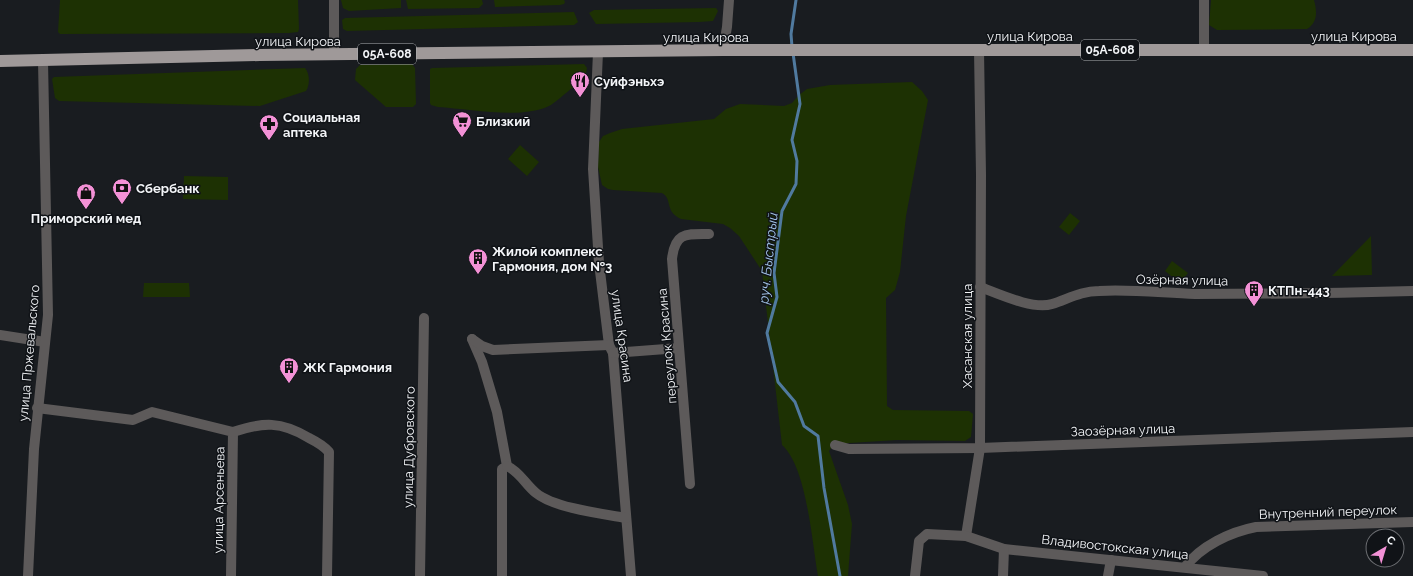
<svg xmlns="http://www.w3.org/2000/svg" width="1413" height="576" viewBox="0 0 1413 576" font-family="Raleway,sans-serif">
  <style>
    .green { fill: #1d3103 }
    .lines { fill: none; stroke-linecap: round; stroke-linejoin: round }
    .stream { stroke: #507a9f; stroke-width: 3 }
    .street { stroke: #5d5a5a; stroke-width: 10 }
    .primary { stroke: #9f9999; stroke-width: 12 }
    .labels { text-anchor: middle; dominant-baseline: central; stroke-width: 3; stroke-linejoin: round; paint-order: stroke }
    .shield { fill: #101317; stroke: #afb1b4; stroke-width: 1 }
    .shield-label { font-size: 12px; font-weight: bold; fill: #f3f5f8 }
    .street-label { font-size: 13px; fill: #f3f5f8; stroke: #101317 }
    .poi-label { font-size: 13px; font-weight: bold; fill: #f3f5f8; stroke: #101317; text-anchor: start }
    .water-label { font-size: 14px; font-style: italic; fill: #a5c7ec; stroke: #101317 }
  </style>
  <rect width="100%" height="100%" fill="#191c20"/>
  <g class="green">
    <polygon points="60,0 298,0 299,29 298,32 289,33 60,34 58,32"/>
    <polygon points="341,0 401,0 401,8 349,11 343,8"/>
    <polygon points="406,0 482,0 483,4 479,8 408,9"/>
    <polygon points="494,0 564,0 565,2 564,4 560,5 495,7"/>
    <path d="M1211 0H1314C1317 11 1318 22 1307 29L1217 30 1209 25Z"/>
    <polygon points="716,8 718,11 713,21 699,22 596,24 589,13 594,10"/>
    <polygon points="574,12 578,22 574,25 347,31 343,29 342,20 345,18"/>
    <polygon points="412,64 415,68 416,104 413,107 386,107 355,80 356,69 360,65"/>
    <path d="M584 64 587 68 585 79C572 86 563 97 551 105 524 120 470 109 438 107L431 105 430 103V69L432 68Z"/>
    <path d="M305 68C310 74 310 85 306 91L260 106 59 101 55 98 52 79 54 77Z"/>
    <path d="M912 82 922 91 928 100 906 216 900 272 895 290 886 298 887 406 893 410 969 411 973 414 971 437 965 441 897 440 834 444 829 451 848 505 852 524 848 576H818C812 543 807 467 782 445L762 271 739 236 730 228 723 224 681 219C664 211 673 199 662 193L613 190 608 189 602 185 598 167 599 142 603 136 610 133 622 129 714 119 726 109 740 104 784 106 792 103 799 95 807 89 830 85Z"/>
    <polygon points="520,145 539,162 527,176 508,159"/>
    <polygon points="184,176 228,177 228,200 183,199"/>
    <polygon points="1070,213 1080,221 1069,235 1059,227"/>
    <polygon points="1371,236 1372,275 1332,276"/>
    <polygon points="1172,261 1188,273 1180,283 1165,271"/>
    <polygon points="144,283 189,283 190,297 143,297"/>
  </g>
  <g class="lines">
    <g class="stream">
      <polyline points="792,47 791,34 796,0"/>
      <polyline points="793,53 800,104 792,140 797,161 796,184 782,211 774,273 777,297 767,333 778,382 795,402 804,426 818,436 824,488 840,576"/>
    </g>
    <g class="street">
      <polyline points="334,0 334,55"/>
      <polyline points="1204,0 1204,50"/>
      <polyline points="723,50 727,27 729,0"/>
      <polyline points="598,52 593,169 599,263 609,345 613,353 631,576"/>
      <path d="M980 287C999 294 1033 310 1052 304 1068 299 1081 291 1099 291 1130 289 1163 293 1195 294 1268 294 1340 293 1413 291"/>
      <polyline points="0,335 45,342"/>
      <polyline points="472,339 482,362 497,412 507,466 502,469 502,576"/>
      <polyline points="472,339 482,346 493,350 609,345"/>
      <polyline points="613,353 679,348"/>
      <polyline points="37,408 133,420 152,412 233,432 231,576"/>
      <path d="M233 432C263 422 281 421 309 438 317 442 324 446 329 452L327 576"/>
      <polyline points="835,445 849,449 980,448 1413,432"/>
      <path d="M507 466C520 472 525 484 536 493 554 508 603 514 626 518"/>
      <path d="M690 484 672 259C675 232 686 234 709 234"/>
      <polyline points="966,536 980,448 981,175 979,50"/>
      <path d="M1185 567C1201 546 1230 532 1256 527L1413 522"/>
      <polyline points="28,576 34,449 48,315 43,61"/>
      <polyline points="420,576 424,318"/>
      <polyline points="915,576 919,541 927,534 966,536 1004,549 1263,576"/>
      <polyline points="1003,576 1004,549"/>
      <polyline points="1108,576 1111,560"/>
    </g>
    <polyline class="primary" points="0,61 260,55 723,50 1413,50"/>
  </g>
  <defs>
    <g id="restaurant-pin" transform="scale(1)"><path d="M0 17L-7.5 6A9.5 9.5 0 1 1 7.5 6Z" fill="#f391d6" stroke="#101317"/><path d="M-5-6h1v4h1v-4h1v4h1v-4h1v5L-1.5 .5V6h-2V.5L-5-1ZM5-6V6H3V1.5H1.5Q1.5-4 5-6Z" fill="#111"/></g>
    <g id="supermarket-pin" transform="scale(1)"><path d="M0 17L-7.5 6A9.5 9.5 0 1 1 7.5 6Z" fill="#f391d6" stroke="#101317"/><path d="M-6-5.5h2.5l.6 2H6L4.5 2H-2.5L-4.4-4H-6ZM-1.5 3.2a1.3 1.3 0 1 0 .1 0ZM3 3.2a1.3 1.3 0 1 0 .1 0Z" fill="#111"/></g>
    <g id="pharmacy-pin" transform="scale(1)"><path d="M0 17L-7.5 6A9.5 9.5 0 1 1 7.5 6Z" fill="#f391d6" stroke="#101317"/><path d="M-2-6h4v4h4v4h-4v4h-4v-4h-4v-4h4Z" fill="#111"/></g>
    <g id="bank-pin" transform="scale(1)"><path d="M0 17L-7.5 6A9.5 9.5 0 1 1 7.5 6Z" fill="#f391d6" stroke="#101317"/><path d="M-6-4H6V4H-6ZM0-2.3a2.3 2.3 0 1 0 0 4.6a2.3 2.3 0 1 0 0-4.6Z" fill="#111"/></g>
    <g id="shop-pin" transform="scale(1)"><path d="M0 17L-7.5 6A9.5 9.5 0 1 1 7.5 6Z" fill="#f391d6" stroke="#101317"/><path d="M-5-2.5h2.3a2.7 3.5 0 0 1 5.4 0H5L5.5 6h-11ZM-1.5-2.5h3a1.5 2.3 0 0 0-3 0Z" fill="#111"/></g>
    <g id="building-pin" transform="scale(1)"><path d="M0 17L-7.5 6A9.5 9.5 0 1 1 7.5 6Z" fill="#f391d6" stroke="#101317"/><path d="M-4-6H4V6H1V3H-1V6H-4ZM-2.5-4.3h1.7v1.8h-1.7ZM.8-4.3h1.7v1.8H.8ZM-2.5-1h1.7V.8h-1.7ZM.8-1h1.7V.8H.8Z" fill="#111"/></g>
  </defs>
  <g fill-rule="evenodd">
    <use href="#restaurant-pin" x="580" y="81"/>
    <use href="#supermarket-pin" x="462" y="121"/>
    <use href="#pharmacy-pin" x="269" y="124"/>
    <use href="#bank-pin" x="122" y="188"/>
    <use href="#shop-pin" x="86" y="193"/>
    <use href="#building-pin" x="478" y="258"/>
    <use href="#building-pin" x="1254" y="290"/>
    <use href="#building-pin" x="289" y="367"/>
  </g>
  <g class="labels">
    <g class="shield">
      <rect x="1081" y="40" width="58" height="20" rx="3"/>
      <rect x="358" y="44" width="58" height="20" rx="3"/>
    </g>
    <g class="shield-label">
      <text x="1110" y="50">05А-608</text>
      <text x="387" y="54">05А-608</text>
    </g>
    <g class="street-label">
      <text x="1030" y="36">улица Кирова</text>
      <text x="1354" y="36">улица Кирова</text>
      <text x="706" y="37">улица Кирова</text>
      <text x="298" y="41">улица Кирова</text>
      <text transform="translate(1182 280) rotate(1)">Озёрная улица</text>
      <text transform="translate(622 336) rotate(82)">улица Красина</text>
      <text transform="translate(967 336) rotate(-90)">Хасанская улица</text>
      <text transform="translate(667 346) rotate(-95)">переулок Красина</text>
      <text transform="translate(29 353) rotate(-85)">улица Пржевальского</text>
      <text transform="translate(1123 430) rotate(-2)">Заозёрная улица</text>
      <text transform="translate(409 447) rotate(-89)">улица Дубровского</text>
      <text transform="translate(219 500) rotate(-89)">улица Арсеньева</text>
      <text transform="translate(1328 512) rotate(-2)">Внутренний переулок</text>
      <text transform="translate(1115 547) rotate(6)">Владивостокская улица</text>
    </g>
    <g class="poi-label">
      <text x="594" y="81">Суйфэньхэ</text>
      <text x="283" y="117">Социальная<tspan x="283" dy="15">аптека</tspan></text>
      <text x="476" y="121">Близкий</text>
      <text x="136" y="188">Сбербанк</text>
      <text x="86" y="218" text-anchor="middle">Приморский мед</text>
      <text x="492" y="251">Жилой комплекс<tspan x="492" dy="15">Гармония, дом №3</tspan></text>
      <text x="1268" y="290">КТПн-443</text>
      <text x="303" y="367">ЖК Гармония</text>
    </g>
    <g class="water-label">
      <text transform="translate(768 258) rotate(-84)">руч. Быстрый</text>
    </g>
  </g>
  <g transform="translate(1385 548) rotate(38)"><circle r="19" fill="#101317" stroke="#6b6d71"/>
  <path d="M0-3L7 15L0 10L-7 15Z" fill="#f391d6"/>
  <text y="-6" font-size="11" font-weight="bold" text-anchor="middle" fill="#f3f5f8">С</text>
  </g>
</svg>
